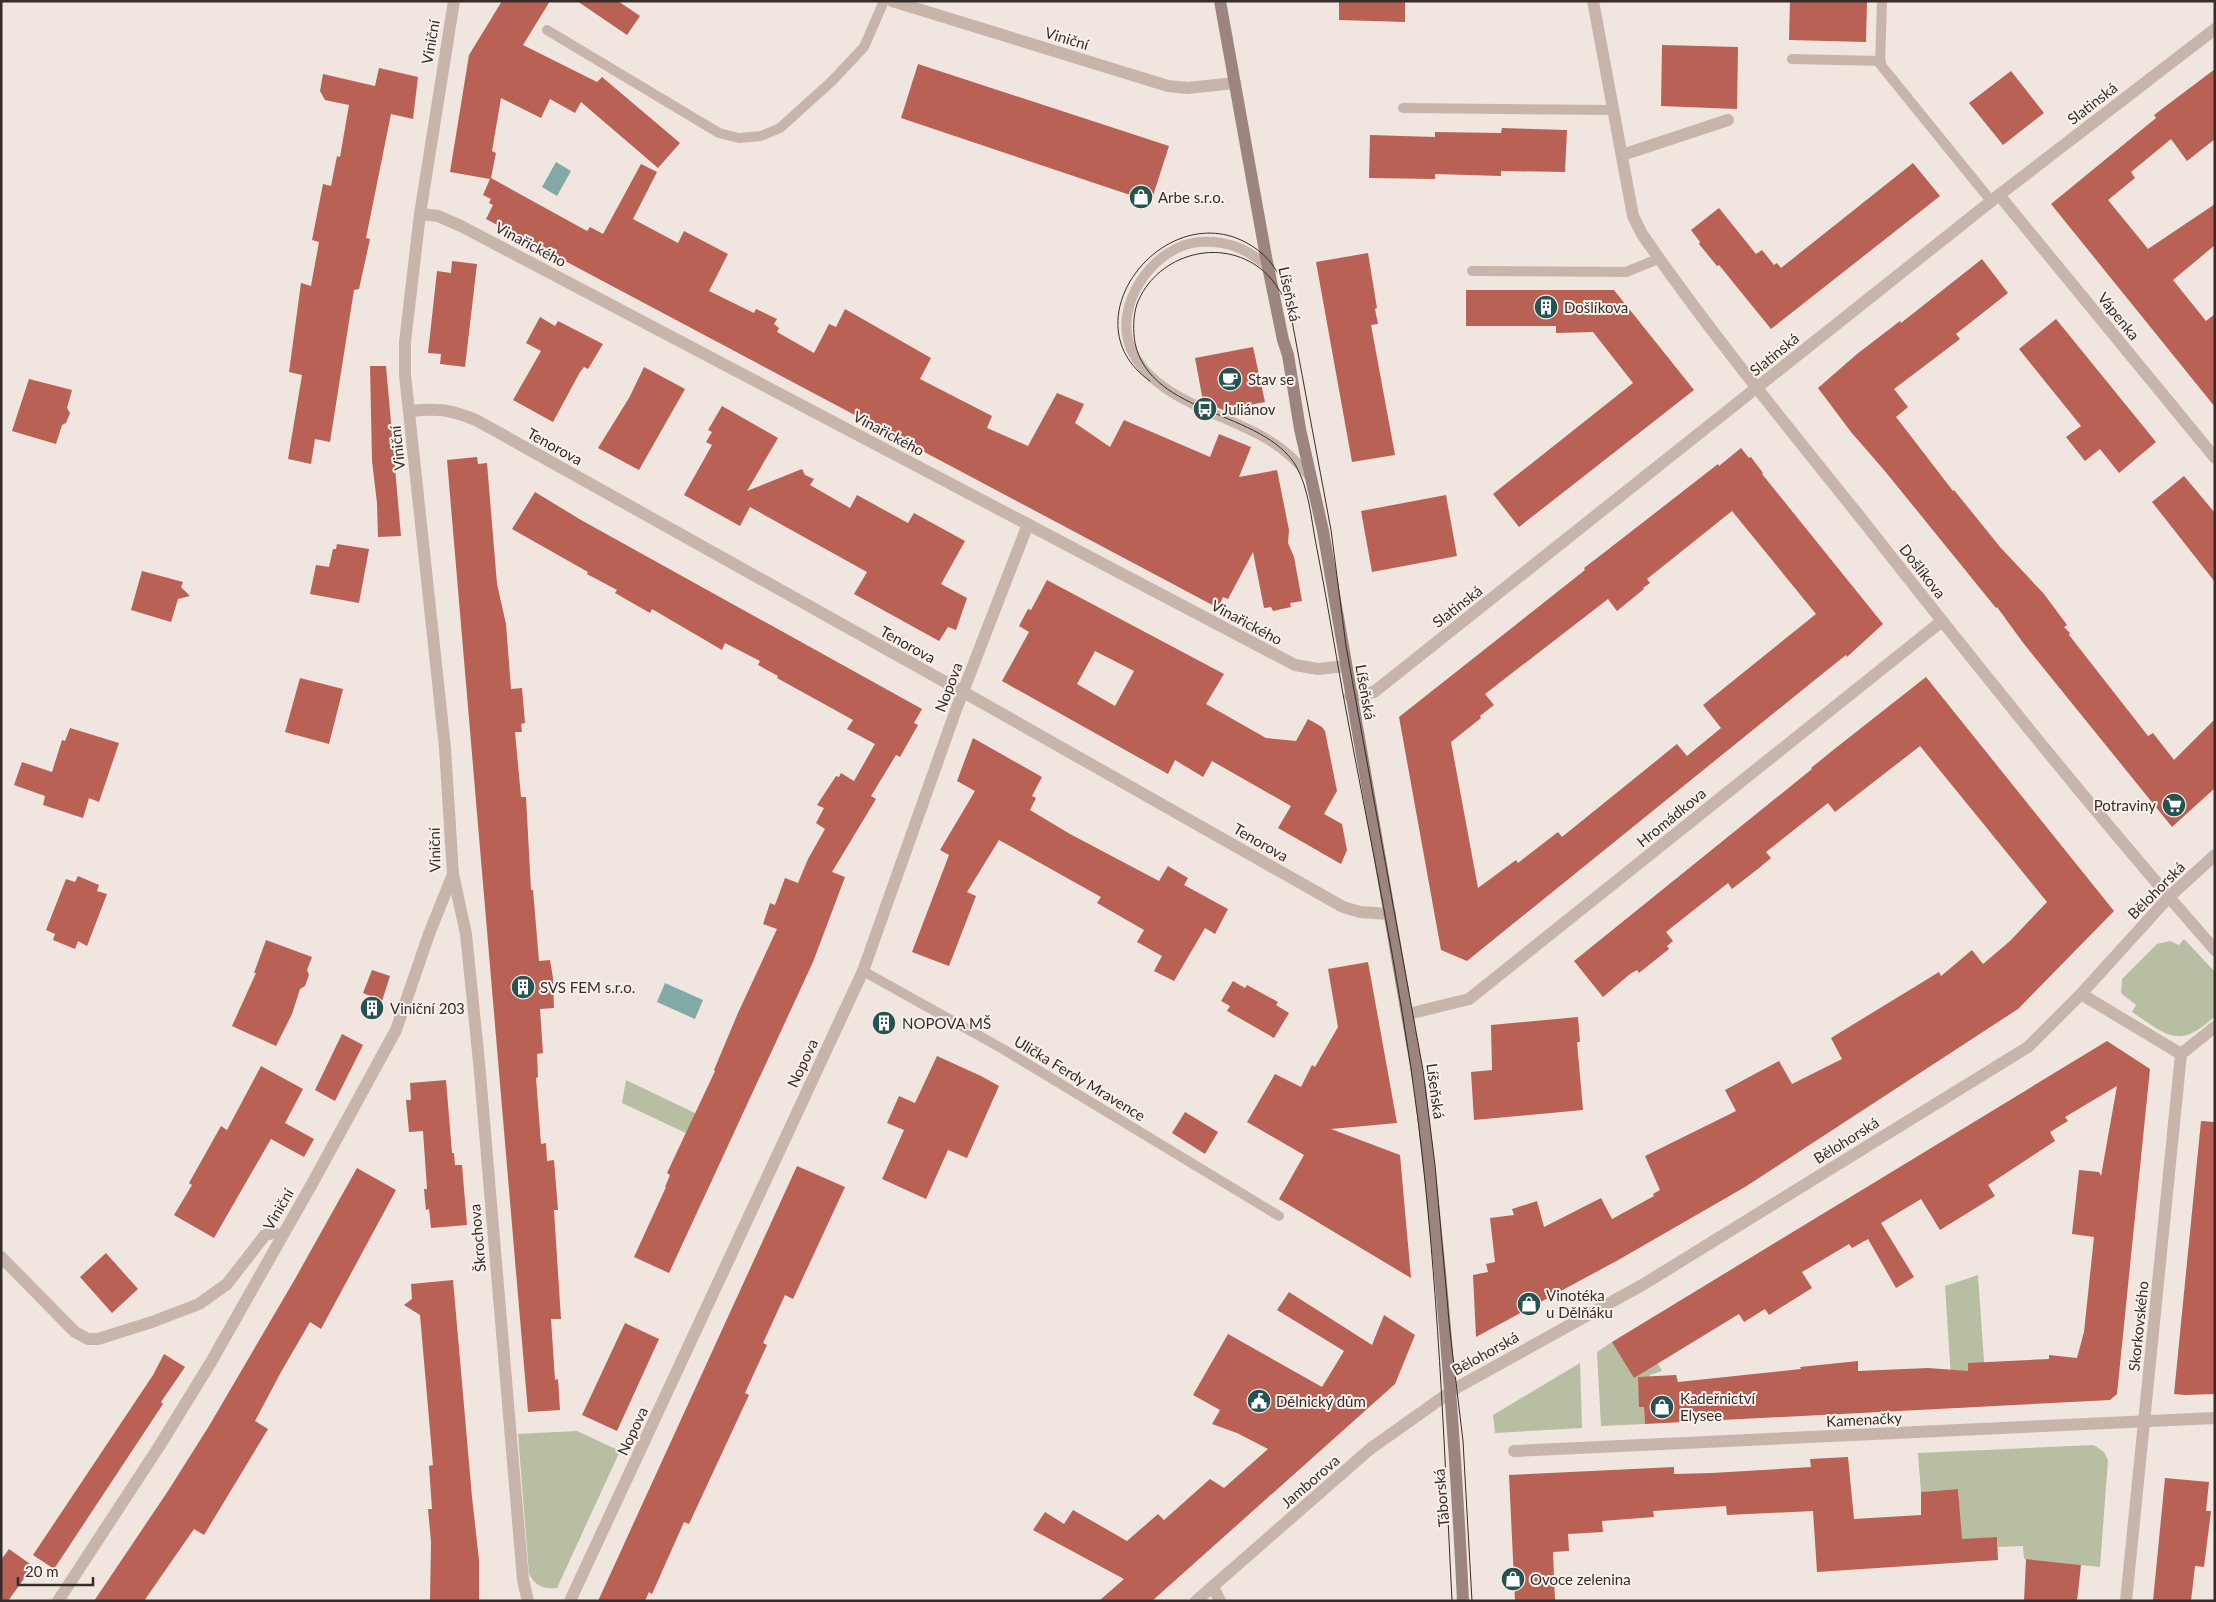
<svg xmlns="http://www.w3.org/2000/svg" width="2216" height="1602" viewBox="0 0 2216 1602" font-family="Lato,sans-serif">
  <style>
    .green { fill: #b7bea1 }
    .water { fill: #81aaa7 }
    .building { fill: #b96154; fill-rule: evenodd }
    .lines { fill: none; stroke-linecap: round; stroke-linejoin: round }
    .lane { stroke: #c7b5ac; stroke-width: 10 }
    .street { stroke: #c7b5ac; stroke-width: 12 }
    .secondary { stroke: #9b857e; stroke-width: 12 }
    .tram { stroke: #362d2a; stroke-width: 1 }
    .labels { text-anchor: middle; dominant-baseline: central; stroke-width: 4; stroke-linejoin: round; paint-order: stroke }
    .street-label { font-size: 15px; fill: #362d2a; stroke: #f8f1eb }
    .poi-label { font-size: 15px; fill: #362d2a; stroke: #f8f1eb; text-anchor: start }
  </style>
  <rect width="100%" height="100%" fill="#f0e6df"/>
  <g class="green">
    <path d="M2184 939 2215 972V1016C2179 1050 2168 1036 2132 1012L2136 1005 2121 993 2122 979 2157 944 2170 941 2179 945Z"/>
    <polygon points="626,1080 699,1115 690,1135 622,1103"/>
    <polygon points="1978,1275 1987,1406 1953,1408 1945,1286"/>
    <polygon points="1612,1342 1656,1361 1662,1371 1650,1375 1651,1395 1644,1407 1645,1424 1601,1426 1597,1352"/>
    <polygon points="1580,1363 1582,1428 1495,1433 1493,1415"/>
    <path d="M577 1431 620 1451 557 1588C542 1589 536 1586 529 1574L518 1434Z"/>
    <polygon points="2094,1445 2104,1452 2108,1460 2100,1567 2024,1559 2023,1546 1998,1547 1997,1537 1957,1540 1961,1532 1958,1489 1921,1492 1918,1453"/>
  </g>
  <g class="water">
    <polygon points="556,162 571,171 557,196 542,187"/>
    <polygon points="665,983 703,1000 695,1019 657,1002"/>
  </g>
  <g class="building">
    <polygon points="502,1 550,1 523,45 597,82 602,77 680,143 658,168 581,102 575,113 550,99 541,118 501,98 492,151 496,153 491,178 587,231 590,227 603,234 641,164 657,172 633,219 678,243 684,231 728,254 709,291 754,313 756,309 777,319 774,324 779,328 777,332 814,353 829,324 836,327 845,309 931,358 920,379 992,416 987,428 1028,446 1057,393 1084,404 1075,423 1110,447 1124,420 1210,457 1219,434 1251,447 1239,477 1277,470 1289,530 1288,543 1294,557 1302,601 1290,603 1291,607 1273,611 1271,607 1264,608 1253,552 1228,599 1223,597 1218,608 486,219 493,205 489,203 491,199 483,195 490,179 450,172 469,55"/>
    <polygon points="577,1 618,1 640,16 627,35"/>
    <polygon points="1339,1 1405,1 1405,22 1339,20"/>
    <polygon points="1790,1 1867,1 1866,42 1789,40"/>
    <polygon points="1662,45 1738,47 1737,109 1661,106"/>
    <polygon points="918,64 1169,146 1151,202 901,118"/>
    <polygon points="379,68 418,77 413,119 391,114 366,238 370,239 359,289 354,290 330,442 315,439 311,464 288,459 302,375 289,372 301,283 311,286 319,242 312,240 323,184 331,186 337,156 340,157 349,105 325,100 320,91 323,74 375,86"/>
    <polygon points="2215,69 2215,139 2187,161 2171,139 2131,172 2135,178 2108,200 2148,249 2215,204 2215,245 2173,280 2206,321 2215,314 2215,407 2051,204 2156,118 2154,115"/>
    <polygon points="2011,71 2044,113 2003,145 1969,103"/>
    <polygon points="1502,128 1567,130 1565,172 1501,171 1501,176 1435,174 1435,179 1369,178 1370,135 1435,137 1435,132 1501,133"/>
    <polygon points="1913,163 1940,196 1771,329 1719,265 1717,266 1699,244 1700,242 1691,230 1719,208 1756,254 1762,250 1774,265 1777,263 1781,268"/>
    <polygon points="1368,253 1377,308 1375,309 1378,324 1371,325 1395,455 1352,462 1316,262"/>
    <polygon points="1982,259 2008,293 1956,334 1960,339 1894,389 1908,407 1896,417 1953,491 1954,490 2000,547 2044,594 2067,625 2064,627 2070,633 2069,635 2148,736 2153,733 2174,760 2215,719 2215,788 2172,827 2024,644 1997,607 1996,608 1884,470 1851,432 1818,388 1857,354 1900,321 1901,323"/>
    <polygon points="452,261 477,264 465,367 440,364 441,354 428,353 437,271 451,273"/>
    <polygon points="1466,290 1614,290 1694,390 1519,527 1493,494 1633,383 1593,332 1556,333 1556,326 1466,326"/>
    <polygon points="540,317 555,326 558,321 603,344 588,369 584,367 580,372 553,422 513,400 541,351 526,343"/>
    <polygon points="2056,319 2156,442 2119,473 2100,449 2085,461 2066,437 2081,426 2019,349"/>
    <polygon points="1253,347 1265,402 1223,410 1203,401 1195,358"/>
    <polygon points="370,366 386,366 401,536 378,537 377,503 372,461"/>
    <polygon points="644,367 685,389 639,470 598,448 629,398"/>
    <polygon points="29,379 72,390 67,408 70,413 66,423 62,425 56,444 12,431"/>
    <polygon points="722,406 778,438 747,491 802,469 805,475 814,479 810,485 850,508 857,495 908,523 914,513 965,541 941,584 967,598 956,630 948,627 939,641 854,594 867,572 750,507 740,526 684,495 712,445 706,442 712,432 708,430"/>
    <path d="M1741 448 1749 458 1751 457 1763 473 1762 474 1883 624 1847 657 1846 655 1811 683 1467 961 1441 950 1399 717 1585 570 1584 568 1610 548 1718 464 1719 466ZM1732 511 1816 614 1703 705 1721 728 1687 756 1677 744 1562 837 1558 832 1518 863 1516 860 1478 888 1451 742 1481 718 1480 716 1494 705 1485 694 1608 599 1617 611 1644 589 1643 588 1650 583 1647 579Z"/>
    <polygon points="477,457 478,464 487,463 497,584 506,624 511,689 522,688 525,723 521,724 522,732 515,732 521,797 526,797 531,890 533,890 539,961 550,960 553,978 554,1008 540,1009 543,1053 537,1054 538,1077 536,1078 541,1144 546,1143 547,1161 554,1160 558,1210 554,1210 561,1319 551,1319 555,1380 558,1379 560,1410 528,1412 516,1272 447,460"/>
    <polygon points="2184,476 2215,513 2215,582 2152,502"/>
    <polygon points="535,492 581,520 922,709 914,723 918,725 900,757 896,755 871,796 876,799 832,872 845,877 813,962 669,1273 634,1257 666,1187 665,1187 670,1175 667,1173 715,1071 714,1070 738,1013 777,929 763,924 770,903 775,905 785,878 798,883 808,859 825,829 816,823 824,808 817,805 836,776 839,777 841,773 854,781 875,744 847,729 853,720 777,678 778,676 758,665 760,661 725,643 722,650 652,609 650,613 615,593 617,590 587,574 588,572 512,529"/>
    <polygon points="1446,495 1457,556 1372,572 1361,511"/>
    <polygon points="337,544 369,549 359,603 310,594 316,565 329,567 333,549 336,549"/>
    <polygon points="142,571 183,582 181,587 190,596 178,599 171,622 131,610"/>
    <path d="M1047 580 1224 674 1206 704 1266 738 1296 741 1308 719 1322 727 1325 731 1337 791 1324 814 1342 824 1347 850 1341 864 1278 828 1291 806 1212 761 1203 777 1175 760 1168 774 1002 681 1029 632 1019 626 1028 609 1031 610ZM1095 651 1134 671 1115 706 1077 684Z"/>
    <polygon points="1926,677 2114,911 2018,1009 1745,1187 1620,1259 1476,1337 1473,1275 1488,1272 1486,1264 1495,1262 1490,1218 1514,1215 1512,1209 1537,1201 1544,1227 1601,1198 1612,1219 1654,1196 1653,1194 1660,1190 1645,1156 1736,1111 1725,1090 1779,1061 1792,1084 1842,1059 1831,1038 1939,972 1941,976 1972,950 1983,964 2010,941 2047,902 1920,746 1835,812 1828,803 1766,852 1771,858 1759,868 1732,889 1728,883 1666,932 1673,941 1667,946 1669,949 1639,973 1637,970 1630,974 1603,997 1574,961 1812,769 1811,768 1837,747"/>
    <polygon points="300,678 343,689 329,744 285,732"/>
    <polygon points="70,728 119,743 99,802 89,798 83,818 43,805 45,796 14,785 22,762 52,772 62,740 65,741"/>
    <polygon points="973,738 1042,777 1032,796 1036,798 1030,810 1070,834 1159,881 1168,866 1188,878 1184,885 1228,909 1215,934 1205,928 1174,981 1154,971 1162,956 1137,942 1144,930 1097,903 1101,897 999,840 967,892 976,896 949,966 912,952 949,855 940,850 975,791 957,781"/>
    <polygon points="78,876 99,885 97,891 107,894 87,946 78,941 75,949 53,940 55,934 46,930 66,879 75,882"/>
    <polygon points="266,940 312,957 307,970 309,975 305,986 300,989 292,1014 276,1046 232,1026 256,973 254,973"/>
    <polygon points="1368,962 1397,1123 1331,1129 1400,1155 1411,1278 1279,1199 1304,1155 1247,1122 1275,1074 1301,1087 1312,1065 1315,1067 1338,1027 1328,969"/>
    <polygon points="372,970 390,976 382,1001 363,993"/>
    <polygon points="1233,981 1245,988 1247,985 1278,1002 1276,1005 1289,1013 1274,1038 1227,1011 1230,1006 1221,1001"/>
    <polygon points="1578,1017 1580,1042 1577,1042 1583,1110 1474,1120 1471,1072 1492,1070 1491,1025"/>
    <polygon points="342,1034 363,1045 335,1101 315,1090"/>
    <polygon points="2107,1041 2150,1069 2117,1394 2110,1400 1645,1424 1644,1407 1639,1407 1638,1377 1676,1375 1678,1382 1801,1369 1800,1367 1858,1361 1858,1371 1928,1368 1968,1371 1968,1363 2049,1359 2049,1355 2077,1358 2084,1332 2094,1237 2072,1234 2079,1170 2099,1172 2101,1176 2117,1086 2065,1117 2068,1121 2050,1132 2055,1141 1988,1185 1995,1196 1940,1230 1921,1199 1881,1223 1914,1277 1896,1288 1868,1239 1852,1248 1849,1244 1802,1272 1812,1288 1769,1315 1765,1309 1744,1322 1739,1314 1634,1378 1612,1342"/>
    <polygon points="937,1056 981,1076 999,1086 967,1158 948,1150 926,1199 882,1179 904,1130 887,1123 899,1096 915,1103"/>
    <polygon points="261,1066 303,1089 285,1123 314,1139 304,1157 271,1139 214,1238 174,1215 192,1185 189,1183 221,1126 227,1130"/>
    <polygon points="446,1080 452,1153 454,1153 455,1165 462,1165 467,1225 431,1228 429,1209 426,1210 425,1200 424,1189 427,1189 423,1131 409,1132 406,1100 411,1100 410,1083"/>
    <polygon points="1185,1112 1218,1132 1205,1154 1172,1133"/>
    <polygon points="2201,1121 2215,1122 2215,1394 2185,1395 2174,1394"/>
    <polygon points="797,1166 845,1187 793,1299 785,1295 763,1343 767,1345 745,1393 749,1395 689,1524 684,1522 652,1594 649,1592 645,1601 598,1601"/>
    <polygon points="357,1168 396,1190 321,1329 310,1322 281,1372 255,1421 268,1429 204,1535 194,1529 144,1601 94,1601 168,1491 209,1426 295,1279"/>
    <polygon points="106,1253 138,1289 112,1313 80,1277"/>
    <polygon points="453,1280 472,1497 479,1560 479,1601 430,1601 431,1542 428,1509 432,1509 429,1466 433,1465 420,1315 404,1305 412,1299 411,1284"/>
    <polygon points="1289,1292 1372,1345 1384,1315 1415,1335 1395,1384 1152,1601 1099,1601 1124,1579 1033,1530 1045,1512 1064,1524 1073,1510 1127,1541 1158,1514 1164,1520 1210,1479 1224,1488 1268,1449 1237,1433 1212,1424 1220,1410 1193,1395 1228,1334 1322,1387 1344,1351 1277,1310"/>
    <polygon points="625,1323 659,1339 617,1431 582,1415"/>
    <polygon points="164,1354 185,1367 161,1402 163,1404 54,1569 33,1555 153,1375"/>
    <polygon points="1848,1457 1854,1519 1921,1515 1921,1492 1958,1489 1962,1539 1997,1537 1998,1560 1817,1572 1813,1511 1727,1515 1726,1506 1653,1511 1654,1517 1602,1521 1603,1532 1568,1534 1569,1551 1553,1552 1555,1601 1515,1601 1509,1475 1674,1467 1674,1474 1712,1473 1811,1467 1810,1459"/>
    <polygon points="2165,1478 2209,1482 2206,1511 2211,1511 2204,1567 2195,1566 2191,1601 2153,1601"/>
    <polygon points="9,1549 33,1566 8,1601 1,1601 1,1560"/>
    <polygon points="2026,1559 2081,1565 2077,1601 2024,1601"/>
  </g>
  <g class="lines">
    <g class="lane">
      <polyline points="1882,1 1880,64 1992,202"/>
      <polyline points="547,30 719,133 739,138 761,136 780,128 832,81 864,47 884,1"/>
      <polyline points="1792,59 1881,61"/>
      <polyline points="1403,108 1613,110"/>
      <path d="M1268 267C1248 249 1227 240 1199 242 1154 246 1112 305 1131 349 1153 399 1223 413 1267 439 1284 449 1297 461 1309 476"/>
      <polyline points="1472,271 1626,272 1658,259"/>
      <polyline points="863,971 1003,1049 1279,1216"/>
    </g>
    <g class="street">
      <polyline points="892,1 1168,86 1187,88 1235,83"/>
      <path d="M1593 1 1633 216 1642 234C1711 334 1789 428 1864 522 1978 667 2093 811 2215 950"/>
      <polyline points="1622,155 1728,120"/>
      <polyline points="1999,195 2215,458"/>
      <polyline points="420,214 438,216 461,226 1295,665 1318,669 1345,666"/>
      <path d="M409 411C439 408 448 409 476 420L981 702 1343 907 1360 912 1390 914"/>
      <polyline points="1350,696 1374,692 1999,195 2215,29"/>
      <polyline points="453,874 466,934 479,1062 523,1580 528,1601"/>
      <polyline points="2081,994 2181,1054 2215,1027"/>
      <polyline points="1408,1014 1469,999 1942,621"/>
      <polyline points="1,1257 75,1332 88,1339 98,1339 152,1322 199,1304 227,1284 265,1235 274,1233 281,1236"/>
      <polyline points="1514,1451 2215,1418"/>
      <polyline points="1213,1587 1220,1601"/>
      <polyline points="58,1601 160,1445 211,1362 313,1182 396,1030 429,934 453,874 445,748 405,375 405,342 420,214 454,1"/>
      <polyline points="570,1601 863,971 957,707 1028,524"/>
      <polyline points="1196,1601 1370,1449 1456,1388 1644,1284 2028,1047 2081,994 2169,897 2215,855"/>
      <polyline points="2126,1601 2181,1054"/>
    </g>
    <path class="secondary" d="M1220 1 1266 257 1283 340 1288 355 1300 429 1323 531 1420 1089C1441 1259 1455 1430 1463 1601"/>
    <g class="tram">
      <path d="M1150 381C1064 321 1168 192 1252 246 1268 256 1280 272 1285 290"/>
      <path d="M1452 1601C1444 1441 1438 1280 1418 1120 1400 977 1369 836 1343 694 1334 644 1326 594 1316 544 1311 518 1309 489 1296 466 1263 410 1151 416 1135 343 1133 331 1133 316 1137 304 1155 257 1215 237 1257 266 1273 277 1282 293 1290 310L1331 530 1346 646 1423 1070 1435 1165 1450 1332 1463 1441 1472 1601"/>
    </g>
  </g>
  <defs>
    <g id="shop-disc" transform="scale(1.25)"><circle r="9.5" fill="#245351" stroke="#f8f1eb"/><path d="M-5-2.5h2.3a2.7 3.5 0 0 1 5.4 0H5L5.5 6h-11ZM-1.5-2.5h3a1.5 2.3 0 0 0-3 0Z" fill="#fff"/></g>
    <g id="building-disc" transform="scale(1.25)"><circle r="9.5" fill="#245351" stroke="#f8f1eb"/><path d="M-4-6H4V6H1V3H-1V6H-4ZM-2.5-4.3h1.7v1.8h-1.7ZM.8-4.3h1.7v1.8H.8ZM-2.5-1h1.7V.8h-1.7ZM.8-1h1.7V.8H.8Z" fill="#fff"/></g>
    <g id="cafe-disc" transform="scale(1.25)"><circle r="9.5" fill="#245351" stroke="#f8f1eb"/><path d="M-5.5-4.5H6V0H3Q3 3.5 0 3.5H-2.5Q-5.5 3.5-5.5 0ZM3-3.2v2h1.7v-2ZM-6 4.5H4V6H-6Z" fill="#fff"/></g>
    <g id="bus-disc" transform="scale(1.25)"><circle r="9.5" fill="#245351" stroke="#f8f1eb"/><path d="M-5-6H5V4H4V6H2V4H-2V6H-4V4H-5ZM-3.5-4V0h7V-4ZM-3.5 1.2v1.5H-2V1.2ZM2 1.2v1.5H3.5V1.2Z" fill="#fff"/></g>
    <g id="supermarket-disc" transform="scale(1.25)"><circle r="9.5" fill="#245351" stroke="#f8f1eb"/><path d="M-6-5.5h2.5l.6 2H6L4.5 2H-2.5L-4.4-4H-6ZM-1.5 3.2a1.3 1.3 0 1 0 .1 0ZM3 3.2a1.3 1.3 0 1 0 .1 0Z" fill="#fff"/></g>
    <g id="civic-disc" transform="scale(1.25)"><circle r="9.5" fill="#245351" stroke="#f8f1eb"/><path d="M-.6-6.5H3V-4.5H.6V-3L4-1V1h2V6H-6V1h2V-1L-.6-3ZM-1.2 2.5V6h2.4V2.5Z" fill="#fff"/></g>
  </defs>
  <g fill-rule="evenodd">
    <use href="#shop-disc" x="1141" y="197"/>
    <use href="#building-disc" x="1546" y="307"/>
    <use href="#cafe-disc" x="1230" y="379"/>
    <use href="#bus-disc" x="1205" y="409"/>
    <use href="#supermarket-disc" x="2174" y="805"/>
    <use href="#building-disc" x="523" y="987"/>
    <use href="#building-disc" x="372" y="1008"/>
    <use href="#building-disc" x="884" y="1023"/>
    <use href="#shop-disc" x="1529" y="1304"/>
    <use href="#civic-disc" x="1259" y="1401"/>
    <use href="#shop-disc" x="1662" y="1407"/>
    <use href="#shop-disc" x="1513" y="1579"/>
  </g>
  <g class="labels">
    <g class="street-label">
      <text transform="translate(1067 38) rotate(17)">Viniční</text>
      <text transform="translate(430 42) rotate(-80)">Viniční</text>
      <text transform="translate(2092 103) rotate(-38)">Slatinská</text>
      <text transform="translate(531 244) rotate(28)">Vinařického</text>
      <text transform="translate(1290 294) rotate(78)">Líšeňská</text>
      <text transform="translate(2119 316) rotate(51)">Vápenka</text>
      <text transform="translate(1774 354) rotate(-39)">Slatinská</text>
      <text transform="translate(889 433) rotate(28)">Vinařického</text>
      <text transform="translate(555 446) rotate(29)">Tenorova</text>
      <text transform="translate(397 448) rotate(-96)">Viniční</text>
      <text transform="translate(1923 571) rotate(52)">Došlíkova</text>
      <text transform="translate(1457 606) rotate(-38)">Slatinská</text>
      <text transform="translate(1247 622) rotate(28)">Vinařického</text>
      <text transform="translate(908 644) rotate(29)">Tenorova</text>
      <text transform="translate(948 687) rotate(-69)">Nopova</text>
      <text transform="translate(1366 692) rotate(80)">Líšeňská</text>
      <text transform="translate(1671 817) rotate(-39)">Hromádkova</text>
      <text transform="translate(1261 842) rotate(30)">Tenorova</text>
      <text transform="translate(434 850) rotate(-91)">Viniční</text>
      <text transform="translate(2156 890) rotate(-45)">Bělohorská</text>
      <text transform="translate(802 1063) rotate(-65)">Nopova</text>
      <text transform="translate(1080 1078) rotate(31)">Ulička Ferdy Mravence</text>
      <text transform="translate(1436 1091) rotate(82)">Líšeňská</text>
      <text transform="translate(1846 1140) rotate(-32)">Bělohorská</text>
      <text transform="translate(278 1209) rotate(-60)">Viniční</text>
      <text transform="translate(477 1238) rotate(-95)">Škrochova</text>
      <text transform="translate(2138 1326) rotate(-84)">Skorkovského</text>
      <text transform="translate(1485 1353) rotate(-29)">Bělohorská</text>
      <text transform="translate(1864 1419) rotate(-3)">Kamenačky</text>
      <text transform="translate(632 1431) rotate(-65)">Nopova</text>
      <text transform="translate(1310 1481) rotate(-41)">Jamborova</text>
      <text transform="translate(1441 1498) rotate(-95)">Táborská</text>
    </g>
    <g class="poi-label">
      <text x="1158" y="197">Arbe s.r.o.</text>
      <text x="1564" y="307">Došlíkova</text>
      <text x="1248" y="379">Stav se</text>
      <text x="1222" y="409">Juliánov</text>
      <text x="2156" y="805" text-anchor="end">Potraviny</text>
      <text x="540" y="987">SVS FEM s.r.o.</text>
      <text x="390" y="1008">Viniční 203</text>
      <text x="902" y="1023">NOPOVA MŠ</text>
      <text x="1546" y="1295">Vinotéka<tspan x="1546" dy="17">u Dělňáku</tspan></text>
      <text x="1680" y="1398">Kadeřnictví<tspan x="1680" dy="17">Elysee</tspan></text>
      <text x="1276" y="1401">Dělnický dům</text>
      <text x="1530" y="1579">Ovoce zelenina</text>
    </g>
  </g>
  <rect width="2216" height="1602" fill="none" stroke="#362d2a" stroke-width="5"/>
  <path d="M18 1577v8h75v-8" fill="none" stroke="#362d2a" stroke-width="2.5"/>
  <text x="25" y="1577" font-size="15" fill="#362d2a" stroke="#f8f1eb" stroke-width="4" paint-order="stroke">20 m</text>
</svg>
